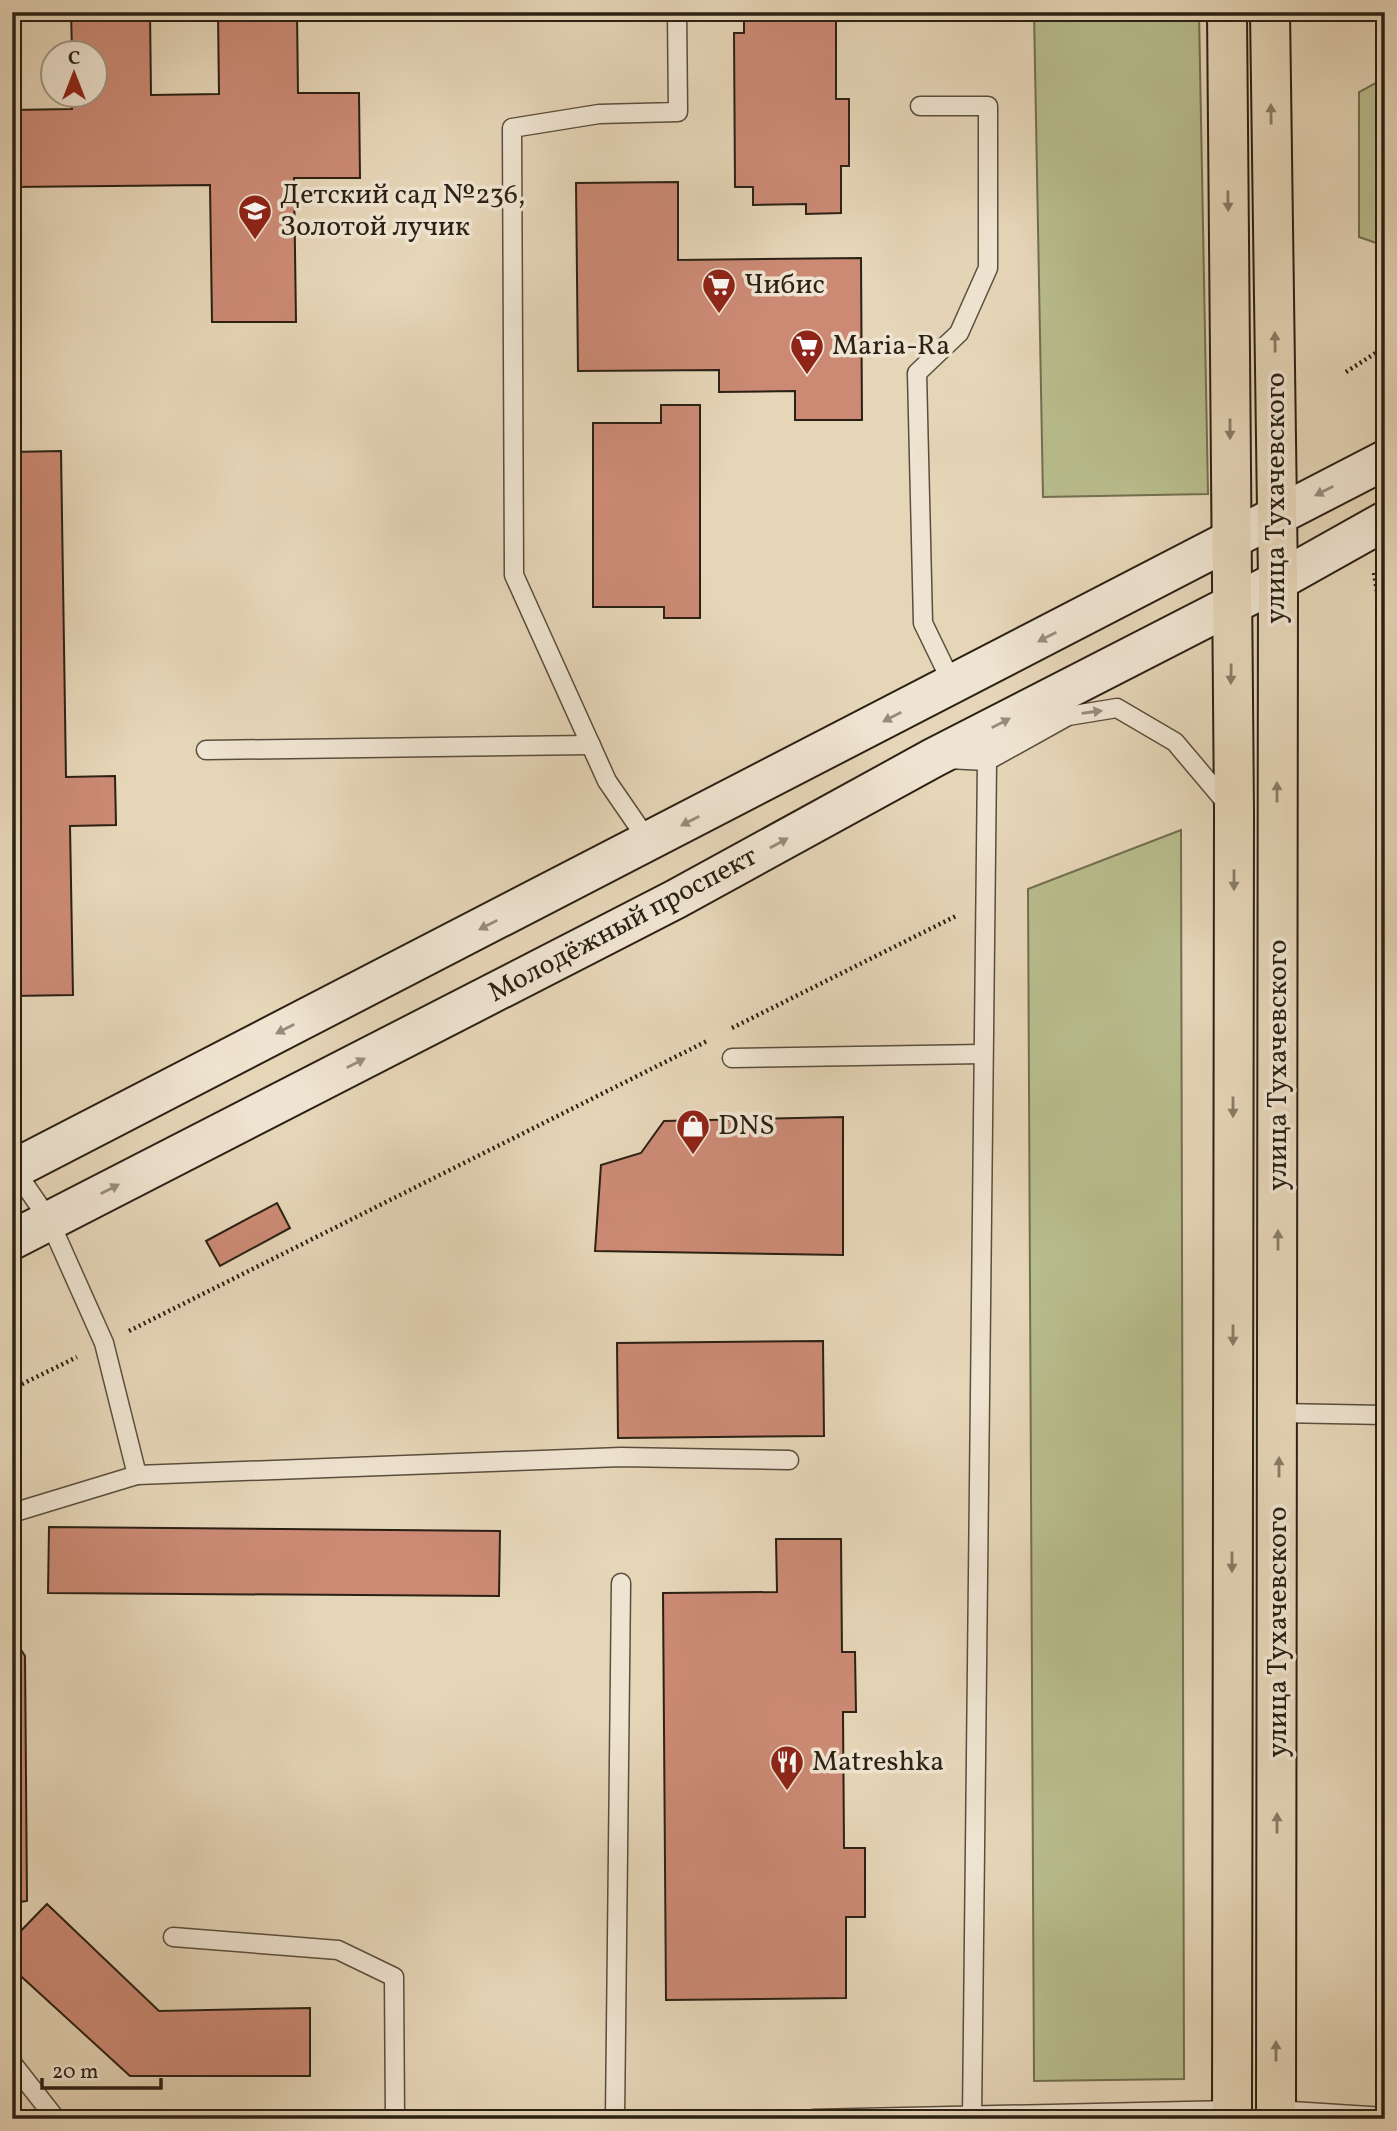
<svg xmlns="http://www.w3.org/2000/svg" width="1397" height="2131" viewBox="0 0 1397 2131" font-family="Vollkorn,serif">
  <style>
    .green { fill: #b8bd8d; stroke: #726f50; stroke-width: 2 }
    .building { fill: #cc8a75; stroke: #2b2114; stroke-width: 2 }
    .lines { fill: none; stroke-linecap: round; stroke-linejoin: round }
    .service-casing { stroke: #5a4e3d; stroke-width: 21 }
    .secondary-casing { stroke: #2b2114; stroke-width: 42 }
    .primary-casing { stroke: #2b2114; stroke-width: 42 }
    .path { stroke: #2b2114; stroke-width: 4.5; stroke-dasharray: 2 3.5; stroke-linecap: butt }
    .service { stroke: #efe4d1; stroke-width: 18 }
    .secondary { stroke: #efe4d1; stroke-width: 38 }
    .primary { stroke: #e6d6b8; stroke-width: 38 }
    .oneway { fill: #887c66 }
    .oneway2 { fill: #978c7c }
    .labels { text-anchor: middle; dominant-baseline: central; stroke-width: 7; stroke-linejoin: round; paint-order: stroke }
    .poi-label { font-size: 28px; fill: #2b2114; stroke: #efe4d1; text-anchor: start }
    .street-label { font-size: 28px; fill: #2b2114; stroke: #efe4d1 }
  </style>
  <rect width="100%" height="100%" fill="#e6d6b8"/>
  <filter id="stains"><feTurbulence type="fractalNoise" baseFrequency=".00286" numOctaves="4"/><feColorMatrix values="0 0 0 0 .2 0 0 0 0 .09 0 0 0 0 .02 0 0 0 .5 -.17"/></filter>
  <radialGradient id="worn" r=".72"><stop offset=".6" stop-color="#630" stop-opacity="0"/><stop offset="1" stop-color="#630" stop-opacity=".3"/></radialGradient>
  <g class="green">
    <polygon points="1034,12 1199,12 1208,494 1043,497"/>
    <polygon points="1385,78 1385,246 1359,237 1359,92"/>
    <polygon points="1181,830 1184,2079 1034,2081 1028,889"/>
  </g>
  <g class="building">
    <polygon points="71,12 150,12 151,95 219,94 218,12 297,12 298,93 359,93 360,178 294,178 296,322 212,322 210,185 12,187 12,110 72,109 72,94 94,94 94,52 72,52"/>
    <polygon points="801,12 836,12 836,99 849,99 849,166 841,166 841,213 806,214 806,204 753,205 753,187 735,187 734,33 744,33 744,15 801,15"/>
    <polygon points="678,182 678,260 861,258 862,420 795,420 795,391 719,392 719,370 578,371 576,183"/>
    <polygon points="661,405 700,405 700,618 664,618 664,607 593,607 593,423 661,423"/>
    <polygon points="61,451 66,777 115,776 116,825 70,826 73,995 12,996 12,452"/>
    <polygon points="843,1117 843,1255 595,1251 601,1165 641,1153 664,1121"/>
    <polygon points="277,1203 290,1228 220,1266 206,1241"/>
    <polygon points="823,1341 824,1436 618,1438 617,1343"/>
    <polygon points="49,1527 500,1531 499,1596 48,1593"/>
    <polygon points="776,1539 841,1539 842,1652 855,1652 856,1712 843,1712 844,1848 865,1848 865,1917 846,1917 846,1998 666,2000 663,1593 777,1592"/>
    <polygon points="12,1636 25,1656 27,1901 12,1903"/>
    <polygon points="47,1904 159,2011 310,2008 310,2076 130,2076 12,1968 12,1940"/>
  </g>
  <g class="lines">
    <g class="service-casing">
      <g id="service">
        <polyline points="920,106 988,106 988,268 959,333 917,373 923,623 953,685"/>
        <polyline points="206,750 591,745"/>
        <polyline points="947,759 987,761 1068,716 1117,708 1175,742 1229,806"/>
        <polyline points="649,842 607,781 514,575 512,128 599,114 678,112 677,12"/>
        <polyline points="732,1058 983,1054"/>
        <polyline points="12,1166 49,1220 104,1343 137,1475"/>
        <polyline points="1279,1413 1385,1415"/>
        <polyline points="12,1513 137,1475 621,1457 789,1460"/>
        <polyline points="173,1937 338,1950 394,1977 395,2119"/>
        <polyline points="12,2063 56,2119"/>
        <polyline points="1276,2110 1385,2117"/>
        <polyline points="615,2119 621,1583"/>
        <polyline points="813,2119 1232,2110"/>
        <polyline points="972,2119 987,761"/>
      </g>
    </g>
    <g class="secondary-casing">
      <g id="secondary">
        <polyline points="12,1170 1385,460"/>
        <polyline points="12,1240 676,899 933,758 1278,581 1385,521"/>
      </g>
    </g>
    <g class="primary-casing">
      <g id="primary">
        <polyline points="1227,12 1234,812 1232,2119"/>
        <polyline points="1270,12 1278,581 1276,2119"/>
      </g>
    </g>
    <g class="path">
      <polyline points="1346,372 1385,347"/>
      <polyline points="1374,573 1382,622 1378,656 1385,715"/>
      <polyline points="732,1028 956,916"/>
      <polyline points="129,1331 709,1040"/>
      <polyline points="12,1389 77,1357"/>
    </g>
    <use href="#service" class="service"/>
    <use href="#secondary" class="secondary"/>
    <use href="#primary" class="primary"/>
  </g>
  <defs><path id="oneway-solid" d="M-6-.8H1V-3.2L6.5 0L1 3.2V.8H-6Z" transform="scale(1.75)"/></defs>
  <g class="oneway">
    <use href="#oneway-solid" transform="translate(1271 114) rotate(-91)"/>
    <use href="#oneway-solid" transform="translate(1228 201) rotate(89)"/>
    <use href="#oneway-solid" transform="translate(1275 342) rotate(-91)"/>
    <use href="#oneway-solid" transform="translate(1230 429) rotate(90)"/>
    <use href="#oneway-solid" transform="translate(1231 674) rotate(91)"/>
    <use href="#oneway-solid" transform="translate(1277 792) rotate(-90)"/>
    <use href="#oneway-solid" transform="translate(1234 880) rotate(90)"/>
    <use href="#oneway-solid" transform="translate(1233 1107) rotate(90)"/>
    <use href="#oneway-solid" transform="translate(1278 1240) rotate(-90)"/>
    <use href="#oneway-solid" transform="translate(1233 1335) rotate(90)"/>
    <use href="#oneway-solid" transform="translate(1279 1467) rotate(-90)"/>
    <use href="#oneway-solid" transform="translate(1232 1562) rotate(90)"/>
    <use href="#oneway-solid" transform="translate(1277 1823) rotate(-90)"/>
    <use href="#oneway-solid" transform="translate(1276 2051) rotate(-90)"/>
  </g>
  <g class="oneway2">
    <use href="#oneway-solid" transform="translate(1324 491) rotate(153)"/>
    <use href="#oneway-solid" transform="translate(1047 637) rotate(153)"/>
    <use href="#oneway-solid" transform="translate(1092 712) rotate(-8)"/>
    <use href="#oneway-solid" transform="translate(892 717) rotate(153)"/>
    <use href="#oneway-solid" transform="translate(1001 723) rotate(-27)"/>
    <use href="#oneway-solid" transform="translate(690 821) rotate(153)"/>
    <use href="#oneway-solid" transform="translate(779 843) rotate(-29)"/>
    <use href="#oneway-solid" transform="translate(488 925) rotate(153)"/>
    <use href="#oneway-solid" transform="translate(285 1029) rotate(153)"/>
    <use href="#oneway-solid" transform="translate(356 1063) rotate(-27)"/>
    <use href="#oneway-solid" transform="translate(110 1189) rotate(-27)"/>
  </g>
  <defs>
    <g id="school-pin" transform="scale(1.75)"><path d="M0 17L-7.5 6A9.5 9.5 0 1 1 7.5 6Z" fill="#8f2418" stroke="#efe4d1"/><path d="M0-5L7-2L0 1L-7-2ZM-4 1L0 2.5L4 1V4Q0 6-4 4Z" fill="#fff"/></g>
    <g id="supermarket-pin" transform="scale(1.75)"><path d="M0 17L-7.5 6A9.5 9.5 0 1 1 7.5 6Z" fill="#8f2418" stroke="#efe4d1"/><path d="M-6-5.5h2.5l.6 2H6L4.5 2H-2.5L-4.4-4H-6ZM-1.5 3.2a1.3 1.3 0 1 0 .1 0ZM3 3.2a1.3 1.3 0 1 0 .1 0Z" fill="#fff"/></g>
    <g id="shop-pin" transform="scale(1.75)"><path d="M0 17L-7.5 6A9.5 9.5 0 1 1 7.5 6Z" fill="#8f2418" stroke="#efe4d1"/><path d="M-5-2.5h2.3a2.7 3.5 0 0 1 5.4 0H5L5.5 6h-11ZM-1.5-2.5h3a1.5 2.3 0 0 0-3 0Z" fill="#fff"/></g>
    <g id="restaurant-pin" transform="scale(1.75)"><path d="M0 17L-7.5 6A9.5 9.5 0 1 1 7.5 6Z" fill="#8f2418" stroke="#efe4d1"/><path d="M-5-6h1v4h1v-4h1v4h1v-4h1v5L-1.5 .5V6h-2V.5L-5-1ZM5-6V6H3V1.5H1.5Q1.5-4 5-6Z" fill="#fff"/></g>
  </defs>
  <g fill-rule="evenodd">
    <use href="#school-pin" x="255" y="211"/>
    <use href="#supermarket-pin" x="719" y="285"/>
    <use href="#supermarket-pin" x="807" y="346"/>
    <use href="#shop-pin" x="693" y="1126"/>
    <use href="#restaurant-pin" x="787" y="1762"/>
  </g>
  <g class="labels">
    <g class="poi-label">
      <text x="280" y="195">Детский сад №236,<tspan x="280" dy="32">Золотой лучик</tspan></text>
      <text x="744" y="285">Чибис</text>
      <text x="832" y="346">Maria-Ra</text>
      <text x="718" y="1126">DNS</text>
      <text x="812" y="1762">Matreshka</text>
    </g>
    <g class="street-label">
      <text transform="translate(1276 498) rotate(-90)">улица Тухачевского</text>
      <text transform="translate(623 925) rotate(-28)">Молодёжный проспект</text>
      <text transform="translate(1278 1065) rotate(-90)">улица Тухачевского</text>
      <text transform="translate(1278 1632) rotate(-90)">улица Тухачевского</text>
    </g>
  </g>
  <rect width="1397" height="2131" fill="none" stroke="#e6d6b8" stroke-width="42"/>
  <rect x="14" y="14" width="1369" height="2103" fill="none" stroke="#2b2114" stroke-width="3.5"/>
  <rect x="21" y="21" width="1355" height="2089" fill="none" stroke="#2b2114" stroke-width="2"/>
  <g transform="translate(74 74)"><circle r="33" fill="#efe4d1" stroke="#a19685" stroke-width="2"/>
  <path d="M0-5L12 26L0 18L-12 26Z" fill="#8f2418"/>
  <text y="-10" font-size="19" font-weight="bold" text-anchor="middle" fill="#2b2114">С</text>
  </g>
  <path d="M42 2078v10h119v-10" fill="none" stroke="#2b2114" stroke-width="3.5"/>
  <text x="52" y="2078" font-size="21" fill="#2b2114" stroke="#efe4d1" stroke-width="5" paint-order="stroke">20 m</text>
  <rect width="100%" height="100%" filter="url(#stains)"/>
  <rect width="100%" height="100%" fill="url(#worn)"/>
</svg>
